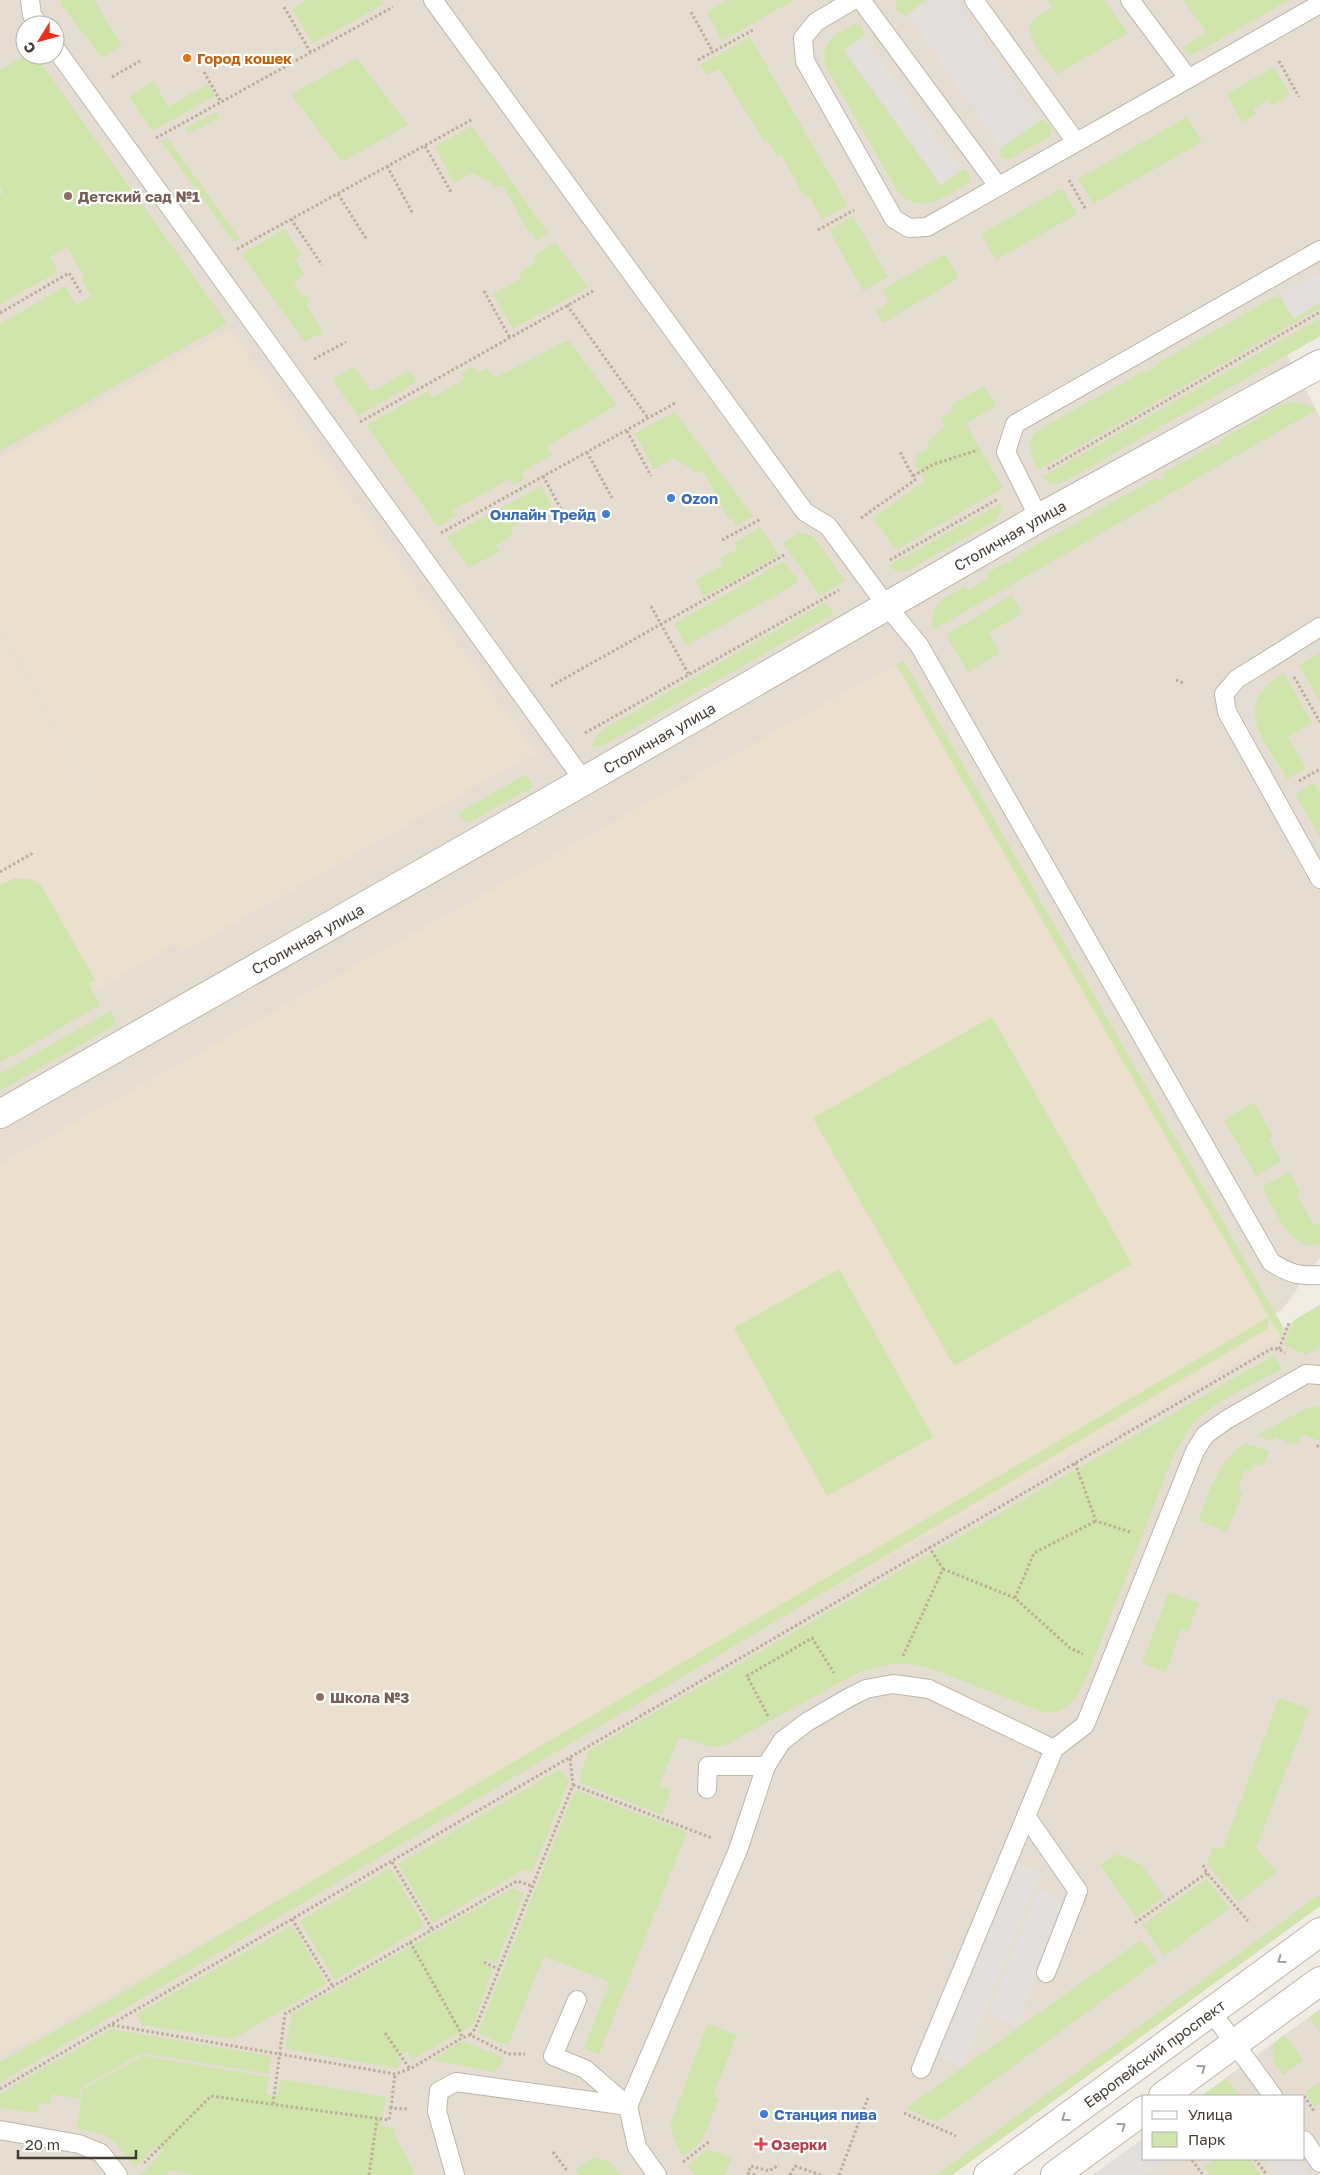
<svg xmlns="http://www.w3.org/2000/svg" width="1320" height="2175" viewBox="0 0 1320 2175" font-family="'Golos Text',sans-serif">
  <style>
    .residential { fill: #e5ddd1; fill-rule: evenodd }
    .education { fill: #eae0cd }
    .green { fill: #cfe5ac }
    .parking { fill: #e2dfdc }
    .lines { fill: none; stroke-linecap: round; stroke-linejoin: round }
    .service-casing { stroke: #bfb6a9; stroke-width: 20 }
    .minor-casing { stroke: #bfb6a9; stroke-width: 30 }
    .tertiary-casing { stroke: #bfb6a9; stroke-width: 30 }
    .path { stroke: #bdae98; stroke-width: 3; stroke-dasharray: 2.5 2.5; stroke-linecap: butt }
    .service { stroke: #fff; stroke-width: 18 }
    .minor { stroke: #fff; stroke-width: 28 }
    .tertiary { stroke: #fff; stroke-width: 28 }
    .oneway { stroke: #a19e9a }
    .food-dot { fill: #e8710a; stroke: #fff; stroke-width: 2 }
    .education-dot { fill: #8d6e63; stroke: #fff; stroke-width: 2 }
    .shop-dot { fill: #3f7fe0; stroke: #fff; stroke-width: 2 }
    .health-dot { fill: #e0444e; stroke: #fff; stroke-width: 2 }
    .labels { text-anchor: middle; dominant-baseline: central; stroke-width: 4.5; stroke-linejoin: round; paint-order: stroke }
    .food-label { font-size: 15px; font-weight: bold; fill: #c56008; stroke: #fff; text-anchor: start }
    .education-label { font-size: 15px; font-weight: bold; fill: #785e54; stroke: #fff; text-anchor: start }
    .shop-label { font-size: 15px; font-weight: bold; fill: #366cbe; stroke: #fff; text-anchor: start }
    .street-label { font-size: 15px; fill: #433c34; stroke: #fff }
    .health-label { font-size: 15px; font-weight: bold; fill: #be3a42; stroke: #fff; text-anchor: start }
  </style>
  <rect width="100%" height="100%" fill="#f1ece3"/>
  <g class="residential">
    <path d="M0 0H1320V336L1287 355 1320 417V1257L1282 1310 1269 1317 1277 1332 1320 1305V1906L952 2175H0ZM25 25H55V55H25Z"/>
    <polygon points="1320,2009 1320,2175 1093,2175 1144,2138 1144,2159 1304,2159 1304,2096 1201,2096"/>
  </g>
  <g class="education">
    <polygon points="230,329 483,679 534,753 183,952 177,943 0,1045 0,632 102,808 0,628 0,457"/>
    <polygon points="896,664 1281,1337 0,2057 0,1164"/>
  </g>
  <g class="green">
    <polygon points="61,0 94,0 122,46 102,58 61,4"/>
    <polygon points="307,0 381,0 384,4 313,43 292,9"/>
    <polygon points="728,0 794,0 722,41 707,12"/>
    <polygon points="898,0 928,0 905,16 896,10 896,3"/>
    <path d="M1047 0H1104L1128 33 1057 74C1049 62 1022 36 1032 22 1036 16 1046 12 1052 8Z"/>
    <polygon points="1183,0 1289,0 1192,55 1188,54 1182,48 1206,32"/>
    <path d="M854 24 862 25 865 35 844 51 941 185 964 169 970 175V182C948 195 920 217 898 192L826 67C820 41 834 35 854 24Z"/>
    <polygon points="750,37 848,206 822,219 809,196 805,198 781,154 777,156 768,141 765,142 719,69 707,75 700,65"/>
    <polygon points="26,55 35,55 227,323 0,451 0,324 65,286 76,305 91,296 82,280 85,278 67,247 50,257 58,272 0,304 0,195 3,193 0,187 0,70"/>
    <polygon points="357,58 408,125 342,162 291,94"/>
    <polygon points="1274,67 1290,95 1272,106 1268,100 1253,109 1256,114 1242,123 1227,94"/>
    <polygon points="154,81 168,107 208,84 215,96 152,131 129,97"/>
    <polygon points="215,112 220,118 189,134 185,128"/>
    <polygon points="1187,117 1202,142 1093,204 1078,179"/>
    <polygon points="1043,120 1049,124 1052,130 1049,137 1010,159 1002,158 1000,154 1001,148 1039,121"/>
    <polygon points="472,126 548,233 536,241 532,232 529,233 502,184 496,188 492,183 473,173 454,183 435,147"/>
    <polygon points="167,138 240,239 234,242 169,152 161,141"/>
    <polygon points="1062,188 1077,214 996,260 981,234"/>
    <polygon points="853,216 888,277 863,291 829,230"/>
    <polygon points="284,229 301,255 295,260 304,274 294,283 302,297 307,295 310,300 306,304 323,332 305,342 241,254"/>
    <polygon points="556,243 588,287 513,329 493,294 522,278 519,273 536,262 533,256"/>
    <polygon points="945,254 959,278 883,323 876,311 889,302 882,290"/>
    <path d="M1276 296 1283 300 1294 318 1320 303V308L1038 470C1032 456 1024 442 1038 430L1144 371 1145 373 1156 367 1154 365Z"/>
    <polygon points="1320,318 1320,336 1287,355 1060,484 1051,484 1042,477"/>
    <polygon points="568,340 617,405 546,447 552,455 521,473 525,479 514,485 510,479 453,510 457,516 438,527 366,425 428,391 432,398 465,379 461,373 473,366 478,373 487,368 495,378"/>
    <polygon points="354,367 371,392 410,370 417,382 358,416 333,380"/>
    <polygon points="984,386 996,406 966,424 1003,488 896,550 873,518 925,481 914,463 918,460 915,456 929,448 927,444 945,425 940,418 954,410 951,405"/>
    <path d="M1294 402 1307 405 1316 410 933 630C929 603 945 597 966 586L968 591 988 578 986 574 1008 561 1009 563 1013 561V558L1156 478 1159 482 1165 478 1162 474 1215 444 1216 446 1222 443 1220 440 1281 405Z"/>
    <polygon points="675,412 753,516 737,526 732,518 729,519 703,471 696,474 694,470 673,458 654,470 635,433"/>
    <polygon points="541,486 555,511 545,518 540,512 510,528 514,535 496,545 500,551 469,568 446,537"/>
    <polygon points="1003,502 1000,513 995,521 907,571 899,572 888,566"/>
    <polygon points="760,527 779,555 704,597 695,580 723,565 720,558 738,549 734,543"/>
    <polygon points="798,533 803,533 813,536 845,581 820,596 783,543"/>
    <polygon points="784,561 799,582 686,646 674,624"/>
    <polygon points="1012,595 1022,613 989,633 1000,653 968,672 946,635"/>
    <polygon points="826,602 834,614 608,743 598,747 592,745 597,735 602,730"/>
    <polygon points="1320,653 1320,702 1299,665"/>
    <polygon points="904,661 1283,1327 1281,1337 1269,1317 1267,1329 0,2083 0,2062 113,1998 1269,1317 896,664"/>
    <path d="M1284 673 1312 723 1288 737 1306 768 1287 779C1264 740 1230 704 1284 673Z"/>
    <polygon points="526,774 533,787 468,823 457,814"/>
    <polygon points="1314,783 1320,793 1320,837 1295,794"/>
    <polygon points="15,878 34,880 42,887 95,980 88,985 100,1005 0,1063 0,885"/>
    <polygon points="112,1010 115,1025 0,1091 0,1074"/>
    <polygon points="992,1017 1132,1264 954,1366 813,1118"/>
    <polygon points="1254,1102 1273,1136 1269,1139 1282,1161 1256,1176 1224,1120"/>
    <path d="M1289 1172 1300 1191 1296 1194 1314 1225 1319 1223 1320 1224V1244C1291 1254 1274 1208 1262 1187Z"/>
    <polygon points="839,1269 933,1437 827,1496 734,1328"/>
    <polygon points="1320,1305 1320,1347 1306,1355 1284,1345 1294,1320"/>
    <path d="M1274 1355 1282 1369C1257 1383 1212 1402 1193 1424 1185 1434 1179 1446 1173 1457L1092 1664C1082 1686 1074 1714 1046 1713L929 1668 910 1664H892L861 1671 724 1746 712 1747 679 1737 659 1786 671 1790 662 1815 579 1782 588 1751Z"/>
    <polygon points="1320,1406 1320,1441 1302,1434 1299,1442 1294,1445 1275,1437 1273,1442 1257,1435 1307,1408"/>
    <path d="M1246 1443 1269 1451 1263 1467 1254 1463 1251 1471 1245 1470 1238 1489 1243 1492 1227 1532 1199 1520C1211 1488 1217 1462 1246 1443Z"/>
    <polygon points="1169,1592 1199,1603 1188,1631 1181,1629 1166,1672 1142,1663"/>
    <polygon points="1279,1698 1310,1709 1256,1848 1277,1872 1238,1902 1207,1864 1213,1847 1223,1848"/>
    <polygon points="560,1769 569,1781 533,1870 523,1870 433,1923 398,1864"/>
    <polygon points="575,1790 687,1832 599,2055 584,2048 610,1982 544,1956 508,2046 478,2033"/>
    <polygon points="1117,1854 1141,1864 1164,1897 1136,1917 1100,1865"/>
    <polygon points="390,1868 425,1926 335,1980 300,1921"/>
    <polygon points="1206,1879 1230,1908 1164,1956 1142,1925"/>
    <polygon points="513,1888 524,1893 496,1964 485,1958 482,1962 493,1969 473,2025 412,2060 407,2051 397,2058 402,2064 395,2068 286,2049 291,2014"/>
    <polygon points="1320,1894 1320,1906 952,2175 936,2175"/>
    <polygon points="292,1925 327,1984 233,2039 142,2025 136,2015"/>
    <polygon points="1141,1940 1157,1961 937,2122 906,2108"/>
    <polygon points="1318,2011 1320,2013 1320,2033 1310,2017"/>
    <polygon points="708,2023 737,2035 713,2096 719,2099 701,2143 682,2157 671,2130 671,2122"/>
    <polygon points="111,2029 271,2056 269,2074 148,2054 139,2055 81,2088 79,2099 53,2094 50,2104 39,2103 38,2113 0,2108 0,2094"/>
    <polygon points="1284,2035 1303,2060 1283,2075 1274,2063 1273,2044"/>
    <polygon points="462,2041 505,2058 495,2072 432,2060"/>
    <path d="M143 2056 269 2077 266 2094 278 2096 280 2079 386 2097 381 2126 393 2128C398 2146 410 2158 414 2175H197L169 2170 168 2175H141L164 2150 155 2147 135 2167C113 2140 113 2134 77 2129L82 2090Z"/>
    <polygon points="1226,2079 1241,2096 1201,2096"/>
    <polygon points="1320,2082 1320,2103 1315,2107 1305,2092"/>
    <polygon points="709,2149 732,2158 725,2175 695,2175 687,2165"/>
    <polygon points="593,2157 610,2162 621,2175 579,2175 575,2170"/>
    <polygon points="1215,2159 1249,2159 1261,2175 1210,2175 1205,2167"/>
  </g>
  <g class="parking">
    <polygon points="928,0 955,0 1039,121 1001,148 908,14"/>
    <polygon points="863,37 960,170 941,186 844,50"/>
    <polygon points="1320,274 1320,303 1294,319 1280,297"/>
    <polygon points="1012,1862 1040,1874 962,2068 935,2054"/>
    <polygon points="1040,1889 1067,1901 1017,2028 989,2014"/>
    <polygon points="1144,2138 1144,2159 1167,2159 1144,2175 1093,2175"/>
    <polygon points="1264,2159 1298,2159 1310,2175 1275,2175"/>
  </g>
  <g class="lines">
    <g class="service-casing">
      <g id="service">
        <polyline points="30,0 32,15 39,25"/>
        <path d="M433 0 805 512 828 526 886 605 919 645 1271 1262C1290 1274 1298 1276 1320 1275"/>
        <polyline points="853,0 816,22 803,38 805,61 894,219 909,228 927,227 1320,4"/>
        <polyline points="861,0 998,186"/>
        <polyline points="974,0 1076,142"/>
        <polyline points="1130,0 1188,78"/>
        <polyline points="55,48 584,781"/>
        <polyline points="1039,518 1006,452 1015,424 1320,250"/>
        <polyline points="1320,627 1237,679 1224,694 1227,712 1320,879"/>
        <polyline points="707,1789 708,1766 766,1766"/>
        <polyline points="1026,1816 1078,1891 1046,1973"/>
        <polyline points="1211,2011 1273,2096"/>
        <polyline points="921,2069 1054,1749 1085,1725 1195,1451 1205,1435 1226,1420 1306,1374 1320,1375"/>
        <polyline points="0,2130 79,2144 101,2153 118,2175"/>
        <polyline points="1304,2140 1320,2163"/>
        <polyline points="455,2175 437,2111 439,2091 456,2082 628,2106 585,2069 553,2056 577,2000"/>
        <polyline points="657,2175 637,2147 628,2106 738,1850 766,1766 782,1741 807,1722 848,1698 866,1689 893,1684 929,1689 1054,1749"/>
      </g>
    </g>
    <g class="minor-casing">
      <g id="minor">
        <path id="s1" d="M0 1114 584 781 1039 518 1320 364"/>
      </g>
    </g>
    <g class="tertiary-casing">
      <g id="tertiary">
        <polyline points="1163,2096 1320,1981"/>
        <path id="s2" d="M988 2175 1320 1932"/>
        <polyline points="1055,2175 1144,2110"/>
      </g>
    </g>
    <g class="path">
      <polyline points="284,7 311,53"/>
      <polyline points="691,12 713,52"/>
      <polyline points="698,60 753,30"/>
      <polyline points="1279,61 1299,97"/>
      <polyline points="204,72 221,102"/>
      <polyline points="112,77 140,61"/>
      <polyline points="156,138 393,7"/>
      <polyline points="425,146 451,192"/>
      <polyline points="387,166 413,214"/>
      <polyline points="1069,180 1086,210"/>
      <polyline points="338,194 367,240"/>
      <polyline points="291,219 322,265"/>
      <polyline points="818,230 854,210"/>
      <polyline points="237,249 473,119"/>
      <polyline points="484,291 510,338"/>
      <polyline points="567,305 648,418"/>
      <polyline points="0,313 69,273 82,295"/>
      <polyline points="314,359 346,342"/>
      <polyline points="360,422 595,290"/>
      <polyline points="627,431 651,476"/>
      <polyline points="587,452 612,498"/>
      <polyline points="1048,469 1320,312"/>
      <polyline points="543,476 568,522"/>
      <polyline points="913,476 934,464 978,450"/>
      <polyline points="861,518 915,480 899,450"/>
      <polyline points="441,533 677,402"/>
      <polyline points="722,540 761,519"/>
      <polyline points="890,560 998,499"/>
      <polyline points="651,606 689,675"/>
      <polyline points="1294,677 1320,722"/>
      <polyline points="1176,680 1183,683"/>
      <polyline points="551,686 786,554"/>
      <polyline points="585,733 839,590"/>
      <polyline points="1299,781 1320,769"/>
      <polyline points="0,872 33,853"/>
      <polyline points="1279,1349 1289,1323"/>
      <polyline points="1317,1447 1320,1443"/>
      <polyline points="1075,1463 1096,1521 1130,1532"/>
      <polyline points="943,1569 1015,1598 1070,1648 1083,1654"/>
      <polyline points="1015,1598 1034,1553 1096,1521"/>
      <polyline points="903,1656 943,1569 929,1547"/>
      <polyline points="768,1716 747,1676 812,1638 834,1673"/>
      <polyline points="573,1785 712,1838"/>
      <polyline points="392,1862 432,1929"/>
      <polyline points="1203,1865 1207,1873 1248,1921"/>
      <polyline points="292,1919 333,1987"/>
      <polyline points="1135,1923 1207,1873"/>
      <polyline points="410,1942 460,2031 462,2038"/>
      <polyline points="484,1962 500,1970"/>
      <polyline points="112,2025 395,2074 410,2069 462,2038 470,2035 508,2054 525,2054"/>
      <polyline points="385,2033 410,2069"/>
      <polyline points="470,2035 475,2029 573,1785 570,1757"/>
      <polyline points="0,2089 1271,1349 1279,1349 1285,1353"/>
      <polyline points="1304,2096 1314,2111"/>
      <polyline points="273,2104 285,2014 517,1881 532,1886"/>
      <polyline points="391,2108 395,2074"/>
      <polyline points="904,2113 956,2136"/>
      <polyline points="553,2152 568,2172"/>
      <polyline points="1255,2159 1267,2175"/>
      <polyline points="1192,2160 1203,2175"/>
      <polyline points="683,2162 710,2141"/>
      <polyline points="144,2163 211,2096 389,2120 391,2108 407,2109"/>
      <polyline points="369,2175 377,2119"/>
      <polyline points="755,2175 748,2173 751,2166 769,2171 779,2165"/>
      <polyline points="790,2175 795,2166 821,2175"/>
      <polyline points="839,2175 868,2098"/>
    </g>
    <use href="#service" class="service"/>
    <use href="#minor" class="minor"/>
    <use href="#tertiary" class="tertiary"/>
  </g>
  <defs><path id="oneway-chevron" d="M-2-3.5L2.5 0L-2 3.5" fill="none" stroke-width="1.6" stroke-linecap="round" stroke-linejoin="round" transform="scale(1.25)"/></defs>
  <g class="oneway">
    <use href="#oneway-chevron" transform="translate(1281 1960) rotate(144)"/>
    <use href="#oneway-chevron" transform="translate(1202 2068) rotate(-36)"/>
    <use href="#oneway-chevron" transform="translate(1065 2118) rotate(144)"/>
    <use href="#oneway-chevron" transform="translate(1122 2126) rotate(-36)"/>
  </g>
  <circle class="food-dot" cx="187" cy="58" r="5"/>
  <g class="education-dot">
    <circle cx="68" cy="196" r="5"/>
    <circle cx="320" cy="1697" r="5"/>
  </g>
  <g class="shop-dot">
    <circle cx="671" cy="498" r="5"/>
    <circle cx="606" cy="514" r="5"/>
    <circle cx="764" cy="2114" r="5"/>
  </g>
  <path class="health-dot" d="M758.5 2136.5h5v5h5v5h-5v5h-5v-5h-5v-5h5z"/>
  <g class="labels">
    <g class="food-label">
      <text x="197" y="58">Город кошек</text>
    </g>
    <g class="education-label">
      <text x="78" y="196">Детский сад №1</text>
      <text x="330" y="1697">Школа №3</text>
    </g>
    <g class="shop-label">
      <text x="681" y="498">Ozon</text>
      <text x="596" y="514" text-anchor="end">Онлайн Трейд</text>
      <text x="774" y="2114">Станция пива</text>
    </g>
    <g class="street-label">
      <text stroke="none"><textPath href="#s1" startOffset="1164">Столичная улица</textPath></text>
      <text stroke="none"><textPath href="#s1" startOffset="759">Столичная улица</textPath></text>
      <text stroke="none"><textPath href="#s1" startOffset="354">Столичная улица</textPath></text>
      <text stroke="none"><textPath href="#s2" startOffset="206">Европейский проспект</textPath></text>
    </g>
    <g class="health-label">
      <text x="771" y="2144">Озерки</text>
    </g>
  </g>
  <rect x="1142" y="2095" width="162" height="65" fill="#ffffff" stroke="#b4b1ae"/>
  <rect x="1152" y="2111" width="25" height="8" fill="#ffffff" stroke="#b4b1ae"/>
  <text x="1188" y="2120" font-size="15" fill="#433c34">Улица</text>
  <rect x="1152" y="2132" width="25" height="15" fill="#cfe5ac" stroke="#b4b1ae"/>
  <text x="1188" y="2145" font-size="15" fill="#433c34">Парк</text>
  <g transform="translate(40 40) rotate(233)"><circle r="24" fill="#ffffff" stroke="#b4b1ae"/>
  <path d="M0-4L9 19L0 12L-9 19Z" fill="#f42b17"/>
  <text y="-8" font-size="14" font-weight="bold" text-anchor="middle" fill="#433c34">С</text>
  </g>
  <path d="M18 2150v8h118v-8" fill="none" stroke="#433c34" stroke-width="2.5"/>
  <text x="25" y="2150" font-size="15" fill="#433c34" stroke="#ffffff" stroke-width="4" paint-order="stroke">20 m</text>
</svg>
